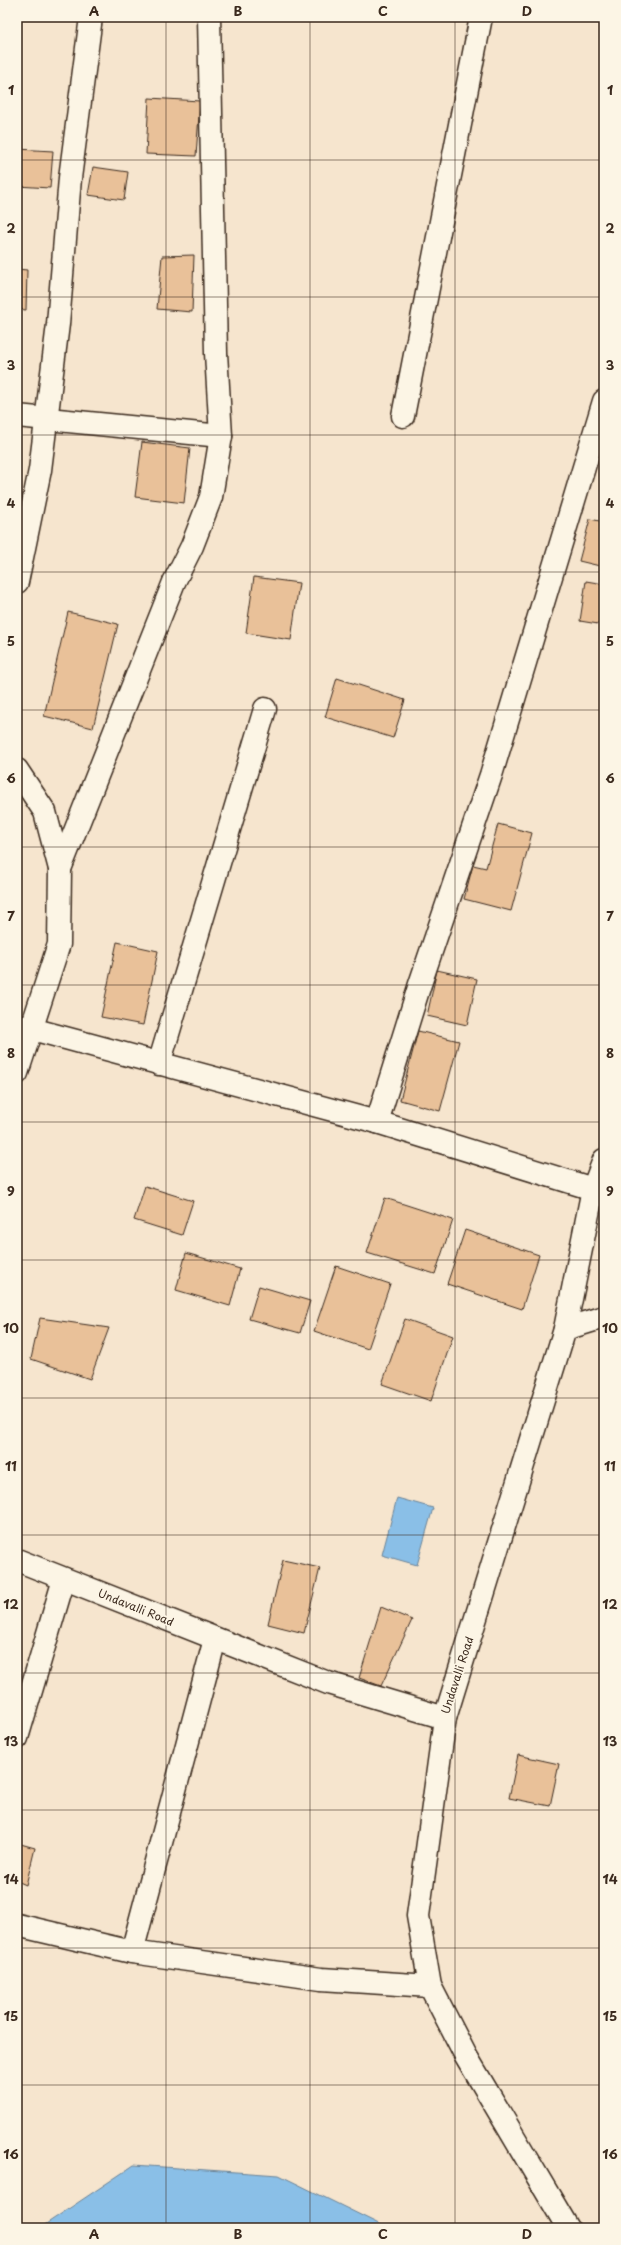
<svg xmlns="http://www.w3.org/2000/svg" width="621" height="2245" viewBox="0 0 621 2245" font-family="'Playpen Sans',sans-serif">
  <style>
    .water { fill: #8abfe7; stroke: #6a8397 }
    .building { fill: #e9c199; stroke: #3b2a1e }
    .lines { fill: none; stroke-linecap: round; stroke-linejoin: round }
    .minor-casing { stroke: #3b2a1e; stroke-width: 25 }
    .major-casing { stroke: #3b2a1e; stroke-width: 25 }
    .minor { stroke: #fcf5e5; stroke-width: 22 }
    .major { stroke: #fcf5e5; stroke-width: 22 }
    .grid { fill: none; stroke: #3b2a1e; stroke-width: 1; stroke-opacity: 0.55 }
    .labels { text-anchor: middle; dominant-baseline: central; stroke-width: 3.5; stroke-linejoin: round; paint-order: stroke }
    .street-label { font-size: 11px; fill: #3b2a1e; stroke: #fcf5e5 }
    .neatline { fill: none; stroke: #3b2a1e; stroke-width: 1.5 }
    .grid-label { font-size: 13px; text-anchor: middle; font-weight: bold; fill: #3b2a1e }
  </style>
  <rect width="100%" height="100%" fill="#f6e5ce"/>
  <filter id="ink" filterUnits="userSpaceOnUse"><feTurbulence type="fractalNoise" baseFrequency=".025" numOctaves="2"/><feDisplacementMap in="SourceGraphic" scale="8" xChannelSelector="R" yChannelSelector="G"/><feConvolveMatrix kernelMatrix="1 2 1 2 8 2 1 2 1" color-interpolation-filters="sRGB"/></filter>
  <g filter="url(#ink)">
    <g class="water">
      <polygon points="397,1498 433,1508 417,1565 382,1555"/>
      <polygon points="134,2165 279,2175 387,2228 40,2228"/>
    </g>
    <g class="building">
      <polygon points="603,17 604,17 604,45 601,45"/>
      <polygon points="149,98 200,101 196,156 146,154"/>
      <polygon points="17,149 53,151 50,188 17,186"/>
      <polygon points="93,167 128,172 124,200 88,195"/>
      <polygon points="194,255 192,312 157,309 162,256"/>
      <polygon points="17,269 27,270 26,310 17,309"/>
      <polygon points="142,442 190,448 184,503 135,497"/>
      <polygon points="590,519 604,522 604,567 579,561"/>
      <polygon points="254,577 299,583 291,640 246,633"/>
      <polygon points="586,581 604,584 604,625 580,621"/>
      <polygon points="68,612 118,624 93,728 44,716"/>
      <polygon points="337,678 405,700 393,738 325,717"/>
      <polygon points="498,824 532,833 511,911 464,899 473,865 486,868"/>
      <polygon points="117,942 158,951 143,1025 101,1017"/>
      <polygon points="437,970 477,979 467,1025 427,1016"/>
      <polygon points="418,1031 459,1041 440,1111 400,1100"/>
      <polygon points="145,1186 193,1201 182,1235 134,1220"/>
      <polygon points="385,1198 453,1220 435,1274 367,1253"/>
      <polygon points="465,1230 539,1255 522,1309 447,1284"/>
      <polygon points="186,1253 240,1269 230,1306 176,1290"/>
      <polygon points="336,1266 390,1284 368,1349 314,1331"/>
      <polygon points="259,1286 310,1301 300,1333 249,1319"/>
      <polygon points="40,1318 109,1328 90,1379 31,1359"/>
      <polygon points="405,1319 453,1336 431,1401 382,1384"/>
      <polygon points="283,1560 320,1568 304,1633 268,1624"/>
      <polygon points="381,1607 412,1620 381,1686 359,1678"/>
      <polygon points="518,1755 559,1764 550,1806 509,1798"/>
      <polygon points="17,1843 35,1848 26,1885 17,1881"/>
    </g>
    <g class="lines">
      <g class="minor-casing">
        <g id="minor">
          <polyline points="17,416 221,436"/>
          <polyline points="403,416 481,17"/>
          <polyline points="17,582 40,470 58,324 70,178 91,17"/>
          <polyline points="17,770 45,812 60,869 59,944 17,1073"/>
          <polyline points="60,869 174,582 192,546 211,497 221,436 216,353 209,17"/>
          <polyline points="17,1025 377,1122 593,1189"/>
          <polyline points="159,1064 265,709"/>
          <polyline points="377,1122 420,984 491,775 604,401"/>
          <polyline points="565,1329 593,1189 604,1160"/>
          <polyline points="17,1738 64,1579"/>
          <polyline points="17,1925 132,1952 321,1979 430,1986"/>
          <polyline points="132,1952 215,1639"/>
        </g>
      </g>
      <g class="major-casing">
        <g id="major">
          <polyline points="17,1560 328,1683 445,1718"/>
          <polyline points="568,2228 466,2056 430,1986 418,1916 445,1718 565,1329 604,1317"/>
        </g>
      </g>
      <use href="#minor" class="minor"/>
      <use href="#major" class="major"/>
    </g>
  </g>
  <path class="grid" d="M166 17V2228M310 17V2228M455 17V2228M17 160H604M17 297H604M17 435H604M17 572H604M17 710H604M17 847H604M17 985H604M17 1122H604M17 1260H604M17 1398H604M17 1535H604M17 1673H604M17 1810H604M17 1948H604M17 2085H604"/>
  <g class="labels">
    <g class="street-label">
      <text transform="translate(136 1607) rotate(22)">Undavalli Road</text>
      <text transform="translate(457 1675) rotate(-72)">Undavalli Road</text>
    </g>
  </g>
  <rect width="621" height="2245" fill="none" stroke="#fcf5e5" stroke-width="44"/>
  <rect x="22" y="22" width="577" height="2201" class="neatline"/>
  <g class="grid-label">
    <text x="94" y="16">A</text>
    <text x="238" y="16">B</text>
    <text x="383" y="16">C</text>
    <text x="527" y="16">D</text>
    <text x="11" y="95">1</text>
    <text x="610" y="95">1</text>
    <text x="11" y="233">2</text>
    <text x="610" y="233">2</text>
    <text x="11" y="370">3</text>
    <text x="610" y="370">3</text>
    <text x="11" y="508">4</text>
    <text x="610" y="508">4</text>
    <text x="11" y="646">5</text>
    <text x="610" y="646">5</text>
    <text x="11" y="783">6</text>
    <text x="610" y="783">6</text>
    <text x="11" y="921">7</text>
    <text x="610" y="921">7</text>
    <text x="11" y="1058">8</text>
    <text x="610" y="1058">8</text>
    <text x="11" y="1196">9</text>
    <text x="610" y="1196">9</text>
    <text x="11" y="1333">10</text>
    <text x="610" y="1333">10</text>
    <text x="11" y="1471">11</text>
    <text x="610" y="1471">11</text>
    <text x="11" y="1609">12</text>
    <text x="610" y="1609">12</text>
    <text x="11" y="1746">13</text>
    <text x="610" y="1746">13</text>
    <text x="11" y="1884">14</text>
    <text x="610" y="1884">14</text>
    <text x="11" y="2021">15</text>
    <text x="610" y="2021">15</text>
    <text x="11" y="2159">16</text>
    <text x="610" y="2159">16</text>
    <text x="94" y="2239">A</text>
    <text x="238" y="2239">B</text>
    <text x="383" y="2239">C</text>
    <text x="527" y="2239">D</text>
  </g>
</svg>
